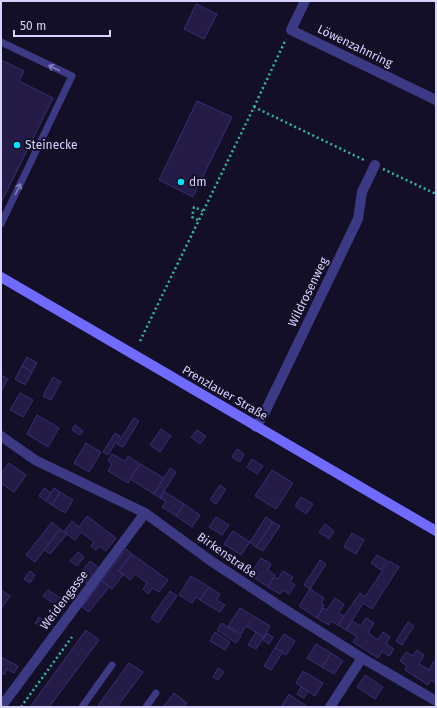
<svg xmlns="http://www.w3.org/2000/svg" width="437" height="708" viewBox="0 0 437 708" font-family="'Fira Sans',sans-serif">
  <style>
    .building { fill: #241b47; stroke: #3b2d73 }
    .lines { fill: none; stroke-linecap: round; stroke-linejoin: round }
    .path { stroke: #2fb8b0; stroke-width: 2.5; stroke-dasharray: 2 3; stroke-linecap: butt }
    .lane { stroke: #3d3a85; stroke-width: 7 }
    .street { stroke: #3d3a85; stroke-width: 10 }
    .secondary { stroke: #6f6bff; stroke-width: 10 }
    .oneway { stroke: #837fbc }
    .poi-dot { fill: #00e5ff; stroke: #130f26; stroke-width: 1.5 }
    .labels { text-anchor: middle; dominant-baseline: central; stroke-width: 4; stroke-linejoin: round; paint-order: stroke }
    .street-label { font-size: 12px; fill: #d9d4ff; stroke: #130f26 }
    .poi-label { font-size: 12px; fill: #d9d4ff; stroke: #130f26; text-anchor: start }
  </style>
  <rect width="100%" height="100%" fill="#130f26"/>
  <g class="building">
    <polygon points="196,4 217,14 204,39 184,29"/>
    <polygon points="1,60 24,71 19,81 53,98 1,203"/>
    <polygon points="197,101 232,117 193,197 159,180"/>
    <polygon points="27,357 37,363 32,372 22,366"/>
    <polygon points="22,366 32,372 25,385 15,379"/>
    <polygon points="1,375 8,379 1,391"/>
    <polygon points="53,377 61,382 51,400 43,396"/>
    <polygon points="20,393 33,400 23,417 10,410"/>
    <polygon points="37,415 59,428 48,447 27,434"/>
    <polygon points="134,418 139,421 123,447 117,444"/>
    <polygon points="75,425 83,431 80,435 72,430"/>
    <polygon points="161,429 171,436 160,452 150,445"/>
    <polygon points="197,430 206,436 200,444 191,437"/>
    <polygon points="115,433 120,436 108,455 103,452"/>
    <polygon points="86,443 101,452 89,472 74,463"/>
    <polygon points="237,449 244,454 240,462 232,457"/>
    <polygon points="112,454 125,461 128,456 140,464 128,483 108,471 112,464 108,461"/>
    <polygon points="252,459 263,466 257,474 247,467"/>
    <polygon points="9,463 26,475 14,492 1,483 1,474"/>
    <polygon points="140,464 164,478 154,494 130,479"/>
    <polygon points="170,468 176,472 160,498 154,494"/>
    <polygon points="272,470 293,483 276,509 255,496"/>
    <polygon points="220,485 226,489 216,504 210,500"/>
    <polygon points="44,488 51,493 46,501 39,496"/>
    <polygon points="54,488 60,492 52,505 46,501"/>
    <polygon points="164,491 184,504 176,516 162,507 166,501 160,498"/>
    <polygon points="60,492 73,500 65,513 52,505"/>
    <polygon points="301,497 313,504 306,514 295,506"/>
    <polygon points="184,504 200,515 192,527 176,516"/>
    <polygon points="87,516 116,538 106,551 99,546 96,550 91,546 94,542 81,532 75,540 64,532 72,521 79,527"/>
    <polygon points="216,517 229,525 222,535 209,527"/>
    <polygon points="266,517 273,522 256,547 250,542"/>
    <polygon points="52,522 60,529 35,562 26,555"/>
    <polygon points="273,522 280,526 263,551 256,547"/>
    <polygon points="325,524 334,531 329,539 319,532"/>
    <polygon points="60,529 67,534 50,554 44,550"/>
    <polygon points="233,531 250,542 241,555 224,544"/>
    <polygon points="352,533 364,540 356,554 344,547"/>
    <polygon points="126,549 132,554 119,571 123,575 112,589 102,581"/>
    <polygon points="78,552 84,557 77,566 70,561"/>
    <polygon points="132,554 168,580 159,592 153,588 148,594 143,589 147,583 135,574 130,580 119,571"/>
    <polygon points="377,555 387,561 381,570 371,563"/>
    <polygon points="261,558 271,564 268,570 275,575 268,587 250,575"/>
    <polygon points="320,560 326,564 310,589 304,585"/>
    <polygon points="90,561 100,569 88,585 77,577"/>
    <polygon points="389,561 399,567 372,609 363,603 346,630 338,625 360,593 365,597"/>
    <polygon points="30,571 35,575 30,583 24,579"/>
    <polygon points="283,571 293,577 290,582 295,585 289,594 282,590 280,594 268,587 274,577 278,579"/>
    <polygon points="191,576 209,587 200,600 196,597 192,603 179,595"/>
    <polygon points="102,581 109,587 89,612 82,607"/>
    <polygon points="209,587 220,594 217,600 225,605 220,612 200,600"/>
    <polygon points="310,589 324,598 321,603 324,605 317,618 299,606"/>
    <polygon points="1,590 10,596 1,609"/>
    <polygon points="48,590 66,602 61,609 43,596"/>
    <polygon points="170,591 177,596 158,623 151,618"/>
    <polygon points="335,598 344,604 339,613 344,616 338,625 331,621 329,625 317,618 323,608 327,610"/>
    <polygon points="240,608 270,626 264,637 246,626 241,634 228,626"/>
    <polygon points="39,617 51,626 47,631 35,623"/>
    <polygon points="366,618 374,623 368,633 378,640 383,632 390,637 386,644 394,649 389,656 382,651 378,658 353,642 357,636 346,630 352,621 361,626"/>
    <polygon points="408,622 414,626 402,645 396,641"/>
    <polygon points="222,623 241,636 236,643 217,630"/>
    <polygon points="86,630 99,640 49,707 30,707"/>
    <polygon points="215,632 230,642 225,650 210,641"/>
    <polygon points="256,632 264,637 256,649 248,645"/>
    <polygon points="267,633 273,637 269,644 263,640"/>
    <polygon points="284,634 295,641 286,655 275,648"/>
    <polygon points="316,644 331,653 322,667 307,658"/>
    <polygon points="275,648 283,652 271,670 264,666"/>
    <polygon points="417,650 424,655 419,664 429,670 434,661 436,662 436,683 431,680 428,685 405,670 407,666 400,661 406,652 413,656"/>
    <polygon points="331,653 343,661 334,674 322,667"/>
    <polygon points="1,657 18,666 14,673 7,669 4,675 1,673"/>
    <polygon points="129,663 143,672 117,707 97,707"/>
    <polygon points="218,668 224,672 218,680 213,677"/>
    <polygon points="303,671 323,683 315,696 296,683"/>
    <polygon points="365,675 383,687 375,699 357,687"/>
    <polygon points="301,687 308,691 304,698 297,694"/>
    <polygon points="174,693 187,703 184,707 163,707"/>
    <polygon points="289,694 297,700 308,707 281,707"/>
  </g>
  <g class="lines">
    <g class="path">
      <polyline points="254,107 286,39"/>
      <polyline points="383,169 436,194"/>
      <polyline points="198,220 192,217 194,207 203,211"/>
      <polyline points="140,341 254,107 366,161"/>
      <polyline points="21,707 72,637"/>
    </g>
    <g class="lane">
      <polyline points="1,42 72,76 1,224"/>
      <polyline points="82,707 112,665"/>
      <polyline points="146,707 156,693"/>
    </g>
    <g class="street">
      <polyline points="305,1 291,30 436,100"/>
      <polyline points="256,427 264,414 358,219 362,192 375,165"/>
      <polyline points="1,436 35,460 145,513 211,561 281,607 362,658 436,701"/>
      <polyline points="4,703 145,513"/>
      <polyline points="330,707 362,658"/>
    </g>
    <polyline class="secondary" points="1,277 436,531"/>
  </g>
  <defs><path id="oneway-shaft" d="M-6 0H5M1.5-3L5.5 0L1.5 3" fill="none" stroke-width="1.6" stroke-linecap="round" stroke-linejoin="round"/></defs>
  <g class="oneway">
    <use href="#oneway-shaft" transform="translate(54 68) rotate(-154)"/>
    <use href="#oneway-shaft" transform="translate(18 189) rotate(-65)"/>
  </g>
  <g class="poi-dot">
    <circle cx="17" cy="145" r="4"/>
    <circle cx="181" cy="182" r="4"/>
  </g>
  <g class="labels">
    <g class="street-label">
      <text transform="translate(355 46) rotate(26)">Löwenzahnring</text>
      <text transform="translate(308 292) rotate(-64)">Wildrosenweg</text>
      <text transform="translate(225 393) rotate(30)">Prenzlauer Straße</text>
      <text transform="translate(227 555) rotate(35)">Birkenstraße</text>
      <text transform="translate(64 600) rotate(-53)">Weidengasse</text>
    </g>
    <g class="poi-label">
      <text x="25" y="145">Steinecke</text>
      <text x="189" y="182">dm</text>
    </g>
  </g>
  <rect width="437" height="708" fill="none" stroke="#d9d4ff" stroke-width="4"/>
  <path d="M14 30v6h96v-6" fill="none" stroke="#d9d4ff" stroke-width="2"/>
  <text x="20" y="30" font-size="12" fill="#d9d4ff" stroke="#130f26" stroke-width="3" paint-order="stroke">50 m</text>
</svg>
